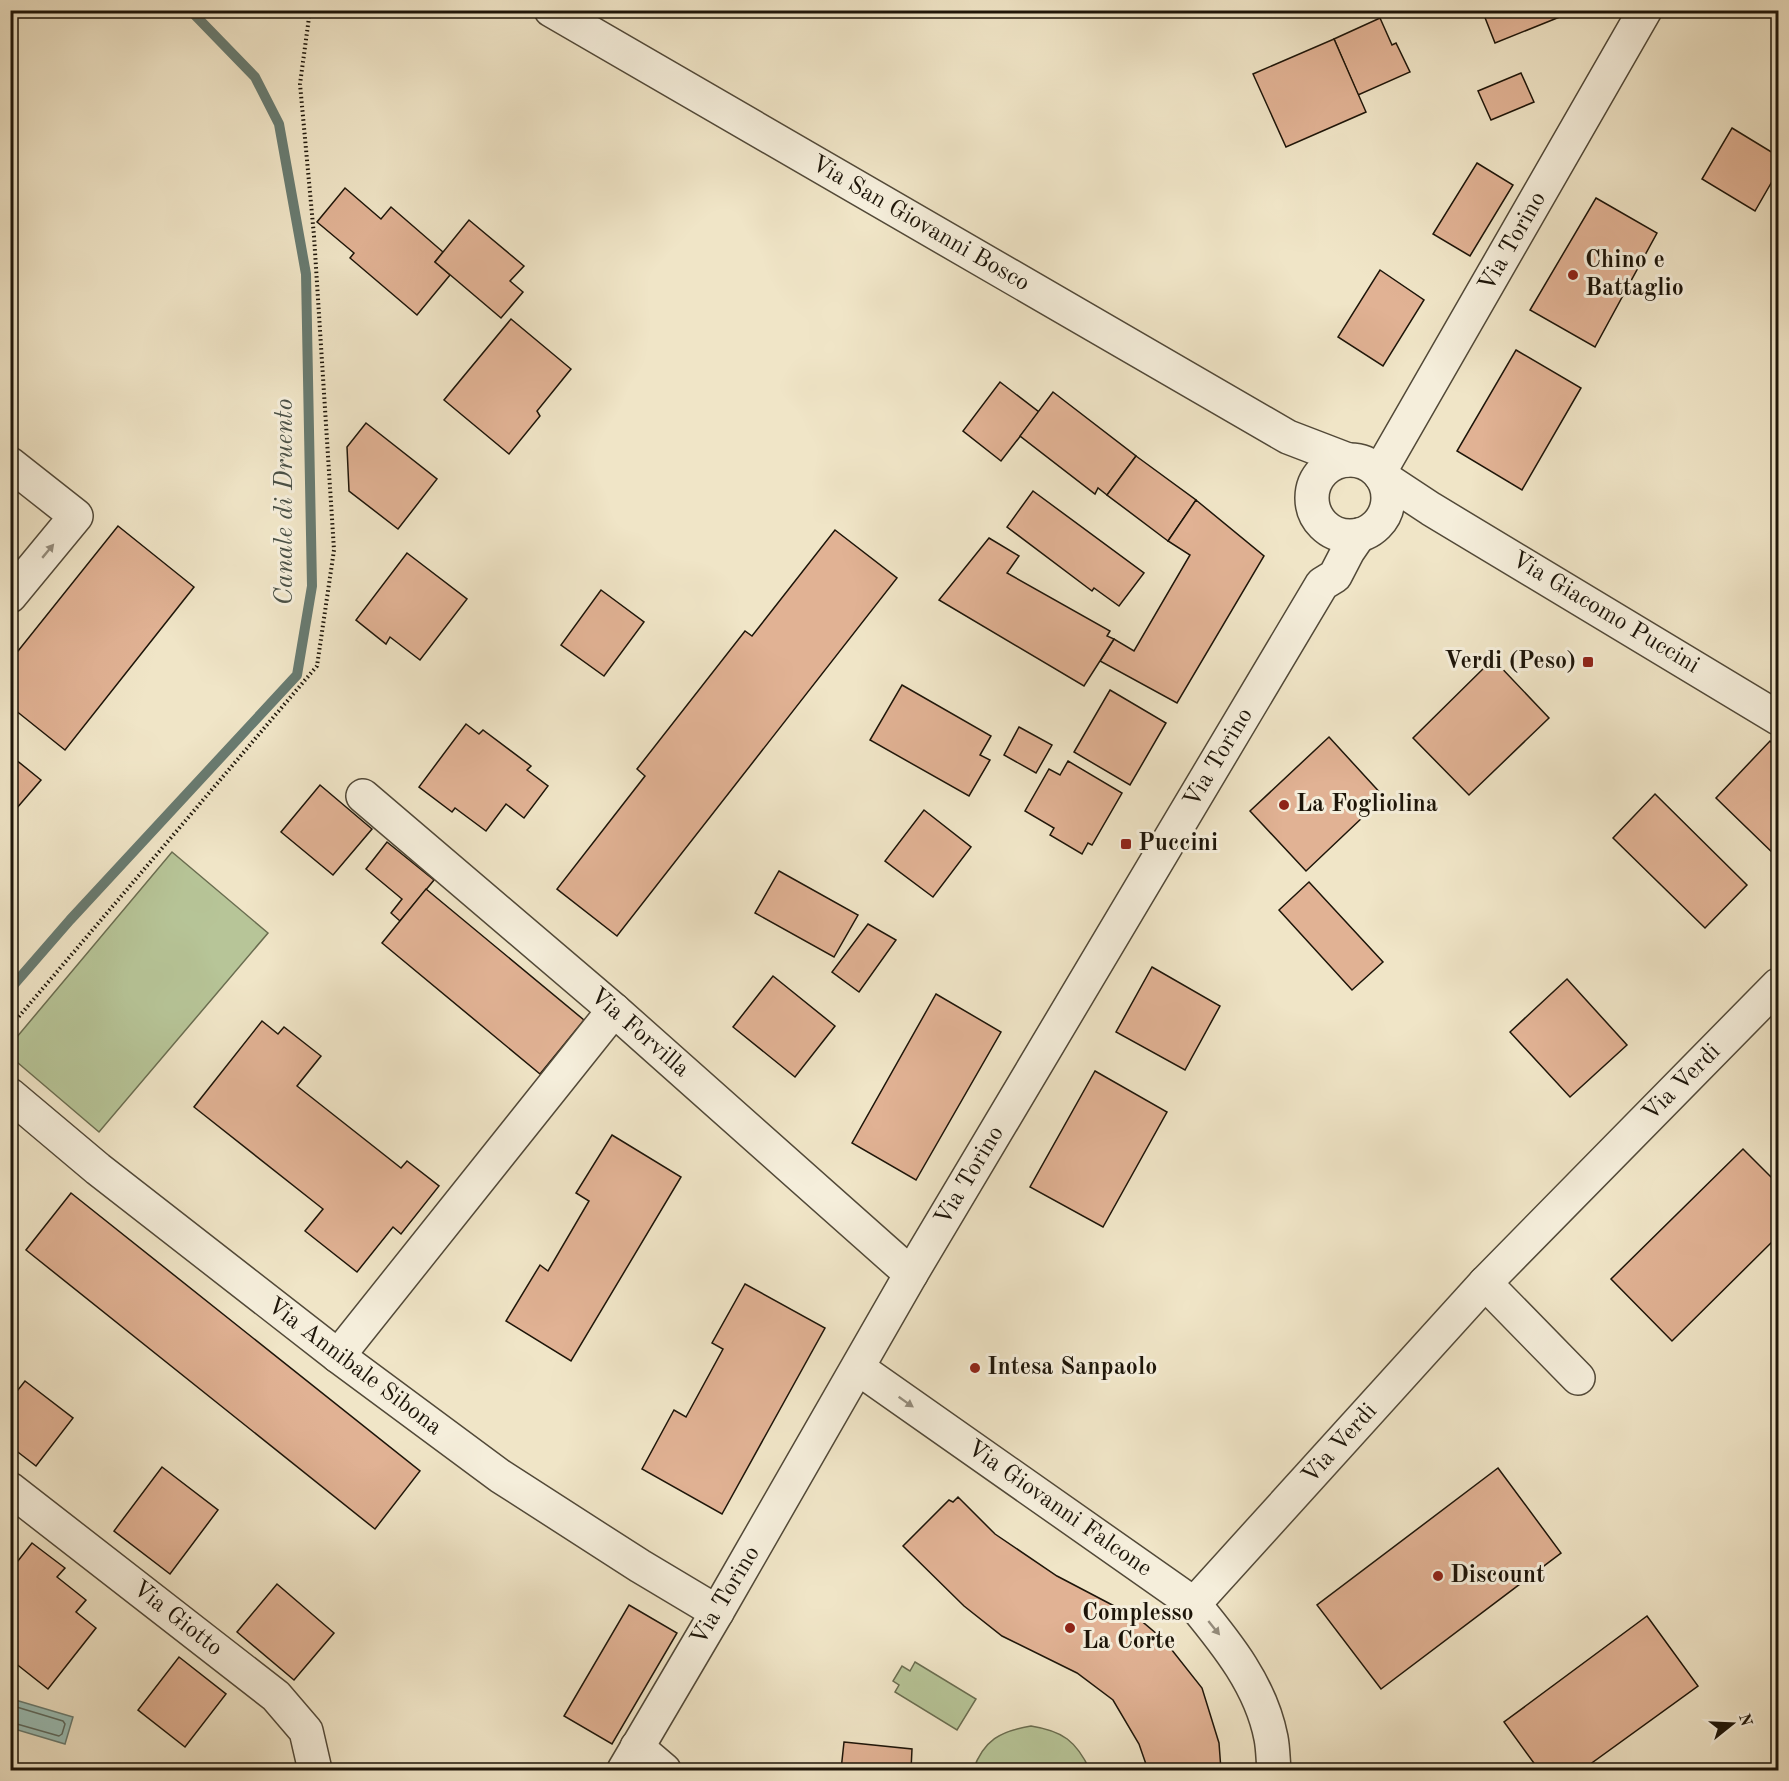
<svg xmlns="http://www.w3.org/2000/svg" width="1789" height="1781" viewBox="0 0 1789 1781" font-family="'Old Standard TT',serif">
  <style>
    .green { fill: #b7c598; stroke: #6a6d50; stroke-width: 1.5 }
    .water { fill: #9abfb7; stroke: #687b71; stroke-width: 1.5 }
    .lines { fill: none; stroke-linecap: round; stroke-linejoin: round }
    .shore { stroke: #5c6a60; stroke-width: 1.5 }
    .stream { stroke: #687b71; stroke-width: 10 }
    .building { fill: #e1b294; stroke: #1d1509; stroke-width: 1.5 }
    .minor-casing { stroke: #524938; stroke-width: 36 }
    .path { stroke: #1d1509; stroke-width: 4; stroke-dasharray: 1.5 3; stroke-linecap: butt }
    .minor { stroke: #f5eedb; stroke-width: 33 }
    .oneway { fill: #948c7c }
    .poi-dot { fill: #8f2418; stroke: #f5eedb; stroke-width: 2 }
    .labels { text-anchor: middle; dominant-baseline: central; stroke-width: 6; stroke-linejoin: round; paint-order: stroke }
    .street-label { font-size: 24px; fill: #1d1509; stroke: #f5eedb }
    .poi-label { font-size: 24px; font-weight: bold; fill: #1d1509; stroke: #f5eedb; text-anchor: start }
    .water-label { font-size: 26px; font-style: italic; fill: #495046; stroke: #f5eedb }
  </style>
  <rect width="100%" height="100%" fill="#f0e5c7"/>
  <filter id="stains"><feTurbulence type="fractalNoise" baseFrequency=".00333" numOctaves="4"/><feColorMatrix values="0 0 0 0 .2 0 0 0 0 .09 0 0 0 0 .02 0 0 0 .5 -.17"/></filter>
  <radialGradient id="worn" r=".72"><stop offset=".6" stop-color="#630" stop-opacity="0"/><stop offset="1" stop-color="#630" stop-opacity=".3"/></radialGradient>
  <g class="green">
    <polygon points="172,852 268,933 99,1132 11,1057 11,1044"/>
    <polygon points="915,1662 976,1699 957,1730 895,1692 899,1685 893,1681 902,1666 910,1671"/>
    <path d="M1031 1726C1063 1731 1076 1741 1090 1770H973C984 1740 1000 1731 1031 1726Z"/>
  </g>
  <polygon class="water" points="12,1699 73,1717 65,1744 11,1728"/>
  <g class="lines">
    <polyline class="shore" points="10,1705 63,1721 65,1724 62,1734 59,1736 10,1722"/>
    <polyline class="stream" points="10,989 70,920 297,675 312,586 306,274 279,124 255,77 190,10"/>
  </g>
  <g class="building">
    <polygon points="1482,10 1577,10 1495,43"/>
    <polygon points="1380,18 1392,45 1396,43 1410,72 1358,95 1334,39"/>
    <polygon points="1334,39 1366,112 1286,147 1253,74"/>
    <polygon points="1521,73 1534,102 1491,120 1478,91"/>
    <polygon points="1732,128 1778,156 1778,171 1755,211 1702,179"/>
    <polygon points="1477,163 1513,185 1470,256 1433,234"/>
    <polygon points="345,188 381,219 391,207 443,252 435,262 450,275 417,315 350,258 354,253 317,222"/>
    <polygon points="1596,198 1657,233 1595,347 1530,310"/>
    <polygon points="469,220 524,266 510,281 523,292 501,318 435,262"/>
    <polygon points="1380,270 1424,300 1383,366 1338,337"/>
    <polygon points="511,319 571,369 537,411 540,416 509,454 444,400"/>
    <polygon points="1516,350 1581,388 1522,490 1457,451"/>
    <polygon points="1000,382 1039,412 1001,461 963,431"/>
    <polygon points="1053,392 1136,456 1107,495 1098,488 1095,494 1020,436"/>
    <polygon points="366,423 437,479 398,529 349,491 347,447"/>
    <polygon points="1136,456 1196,500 1168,541 1107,495"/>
    <polygon points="1033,491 1144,573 1119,606 1094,588 1092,591 1007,527"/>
    <polygon points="1196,500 1264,556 1177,703 1100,661 1114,639 1134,651 1190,555 1168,541"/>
    <polygon points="118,526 194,587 65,750 10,706 10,661"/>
    <polygon points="835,530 897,578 617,936 557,889 645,776 637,769 745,631 752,636"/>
    <polygon points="989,538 1019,556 1007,573 1110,631 1107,636 1114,639 1084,686 939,600"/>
    <polygon points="407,553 467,599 420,660 390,637 386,644 356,620"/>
    <polygon points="601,590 644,622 604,676 561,645"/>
    <polygon points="1493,659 1549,718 1469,795 1413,738"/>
    <polygon points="902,685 991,736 980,755 990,760 969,796 870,740"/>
    <polygon points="1110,690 1166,723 1130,785 1074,752"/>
    <polygon points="466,724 479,734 483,730 531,766 527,770 548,786 524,818 506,804 486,831 455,808 452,812 419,787"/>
    <polygon points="1019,727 1052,745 1036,773 1004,755"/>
    <polygon points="1329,737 1384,797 1306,871 1250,811"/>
    <polygon points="1770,741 1778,749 1778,858 1716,798"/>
    <polygon points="10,755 41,780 10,816"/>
    <polygon points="1068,761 1122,793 1092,845 1088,843 1082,854 1050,835 1054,828 1025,811 1049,769 1060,775"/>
    <polygon points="320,785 372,829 333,875 281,832"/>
    <polygon points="1655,794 1747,885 1705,928 1613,838"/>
    <polygon points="924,810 971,847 933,897 885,861"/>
    <polygon points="387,842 434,880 400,921 391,913 402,899 366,869"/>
    <polygon points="779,871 858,915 834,957 755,913"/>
    <polygon points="1309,882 1383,962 1352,990 1279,910"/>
    <polygon points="426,889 584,1020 540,1074 382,943"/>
    <polygon points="868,924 896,940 859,992 832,972"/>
    <polygon points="1152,967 1220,1006 1185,1070 1116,1032"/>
    <polygon points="773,976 835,1026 795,1077 733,1027"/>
    <polygon points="1567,979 1627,1045 1570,1097 1510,1032"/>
    <polygon points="936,994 1001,1032 916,1180 852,1143"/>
    <polygon points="262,1021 278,1034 284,1027 321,1056 297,1086 401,1168 407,1161 439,1186 401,1234 393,1227 357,1272 305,1231 323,1209 194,1107"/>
    <polygon points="1095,1071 1167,1112 1103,1227 1030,1187"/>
    <polygon points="612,1135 681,1177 571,1361 506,1321 540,1265 548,1271 589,1201 576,1193"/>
    <polygon points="1743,1149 1778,1184 1778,1236 1672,1341 1611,1279"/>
    <polygon points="71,1193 420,1471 375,1529 26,1250"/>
    <polygon points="745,1284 825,1328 722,1514 642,1469 674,1410 686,1417 723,1349 712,1343"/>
    <polygon points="25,1381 73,1418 36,1466 10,1446 10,1400"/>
    <polygon points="162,1467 218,1510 170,1574 114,1531"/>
    <polygon points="1498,1468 1561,1553 1381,1689 1317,1605"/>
    <polygon points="958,1497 995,1534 1057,1576 1139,1619 1164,1640 1202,1688 1219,1743 1221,1770 1148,1770 1139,1744 1113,1700 1077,1673 1002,1636 964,1606 903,1546 949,1500 953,1502"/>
    <polygon points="32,1543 65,1568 57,1577 86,1600 76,1612 96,1628 48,1689 10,1659 10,1571"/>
    <polygon points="277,1584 334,1633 294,1680 237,1632"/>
    <polygon points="629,1605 677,1633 612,1744 564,1716"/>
    <polygon points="1647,1616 1698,1686 1582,1770 1539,1770 1504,1722"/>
    <polygon points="179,1657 226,1694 185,1747 138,1710"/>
    <polygon points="844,1742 912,1749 911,1770 841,1770"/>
  </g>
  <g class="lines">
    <g class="minor-casing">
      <g id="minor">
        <polyline points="551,10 1288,437 1348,460"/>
        <circle cx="1350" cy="498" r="38"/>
        <polyline points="10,464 76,516 10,596"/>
        <polyline points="1379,473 1645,10"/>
        <polyline points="1381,476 1431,509 1778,718"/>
        <polyline points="363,796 614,1010 911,1274"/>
        <polyline points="10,1095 98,1169 338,1356 500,1476 640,1566 717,1612"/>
        <polyline points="338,1356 614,1010"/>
        <path d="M858 1368 1194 1604C1227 1644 1261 1686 1271 1738 1273 1748 1273 1760 1274 1770"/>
        <polyline points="1578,1378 1485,1283 1778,985"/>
        <polyline points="10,1489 276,1696 306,1731 315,1770"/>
        <polyline points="1194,1604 1485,1283"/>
        <polyline points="637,1747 664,1770"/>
        <polyline points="624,1770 717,1612 911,1274 1322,584 1335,576 1348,551 1359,535"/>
      </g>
    </g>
    <polyline class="path" points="10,1027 317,666 334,550 314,236 300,84 310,10"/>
    <use href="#minor" class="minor"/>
  </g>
  <defs><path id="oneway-solid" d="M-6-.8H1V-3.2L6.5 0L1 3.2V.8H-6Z" transform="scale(1.5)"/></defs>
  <g class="oneway">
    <use href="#oneway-solid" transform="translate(48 551) rotate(-50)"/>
    <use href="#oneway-solid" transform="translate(906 1402) rotate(35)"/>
    <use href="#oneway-solid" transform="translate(1214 1628) rotate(51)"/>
  </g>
  <g class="poi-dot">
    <circle cx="1573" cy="275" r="6"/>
    <rect x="1582" y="656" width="12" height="12" rx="3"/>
    <circle cx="1284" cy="805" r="6"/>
    <rect x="1120" y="838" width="12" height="12" rx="3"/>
    <circle cx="975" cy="1368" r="6"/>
    <circle cx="1438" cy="1576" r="6"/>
    <circle cx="1070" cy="1628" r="6"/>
  </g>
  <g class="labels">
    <g class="street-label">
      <text transform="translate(920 224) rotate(30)">Via San Giovanni Bosco</text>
      <text transform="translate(1513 242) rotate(-60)">Via Torino</text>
      <text transform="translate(1605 613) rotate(31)">Via Giacomo Puccini</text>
      <text transform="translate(1219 758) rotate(-59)">Via Torino</text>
      <text transform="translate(639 1033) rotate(41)">Via Forvilla</text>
      <text transform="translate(1682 1083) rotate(-45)">Via Verdi</text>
      <text transform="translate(970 1176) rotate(-59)">Via Torino</text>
      <text transform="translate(354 1367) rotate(37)">Via Annibale Sibona</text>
      <text transform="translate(1340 1444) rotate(-48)">Via Verdi</text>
      <text transform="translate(1059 1509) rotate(35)">Via Giovanni Falcone</text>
      <text transform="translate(726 1596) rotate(-59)">Via Torino</text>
      <text transform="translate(177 1619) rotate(38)">Via Giotto</text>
    </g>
    <g class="poi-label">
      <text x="1585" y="261">Chino e<tspan x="1585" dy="28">Battaglio</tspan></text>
      <text x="1576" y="662" text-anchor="end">Verdi (Peso)</text>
      <text x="1296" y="805">La Fogliolina</text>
      <text x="1138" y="844">Puccini</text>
      <text x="987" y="1368">Intesa Sanpaolo</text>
      <text x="1450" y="1576">Discount</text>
      <text x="1082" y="1614">Complesso<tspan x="1082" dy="28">La Corte</tspan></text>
    </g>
    <g class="water-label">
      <text transform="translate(285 502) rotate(-90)">Canale di Druento</text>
    </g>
  </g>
  <rect width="1789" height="1781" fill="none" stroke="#f0e5c7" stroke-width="36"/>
  <rect x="12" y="12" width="1765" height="1757" fill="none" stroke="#1d1509" stroke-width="3"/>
  <rect x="18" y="18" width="1753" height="1745" fill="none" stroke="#1d1509" stroke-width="1.5"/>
  <g transform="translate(1732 1724) rotate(72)" stroke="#f5eedb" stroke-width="4.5" paint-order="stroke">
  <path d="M0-4.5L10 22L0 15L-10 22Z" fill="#1d1509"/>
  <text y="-9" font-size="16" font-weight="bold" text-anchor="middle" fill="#1d1509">N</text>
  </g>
  <rect width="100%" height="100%" filter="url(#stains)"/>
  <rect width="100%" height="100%" fill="url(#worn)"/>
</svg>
